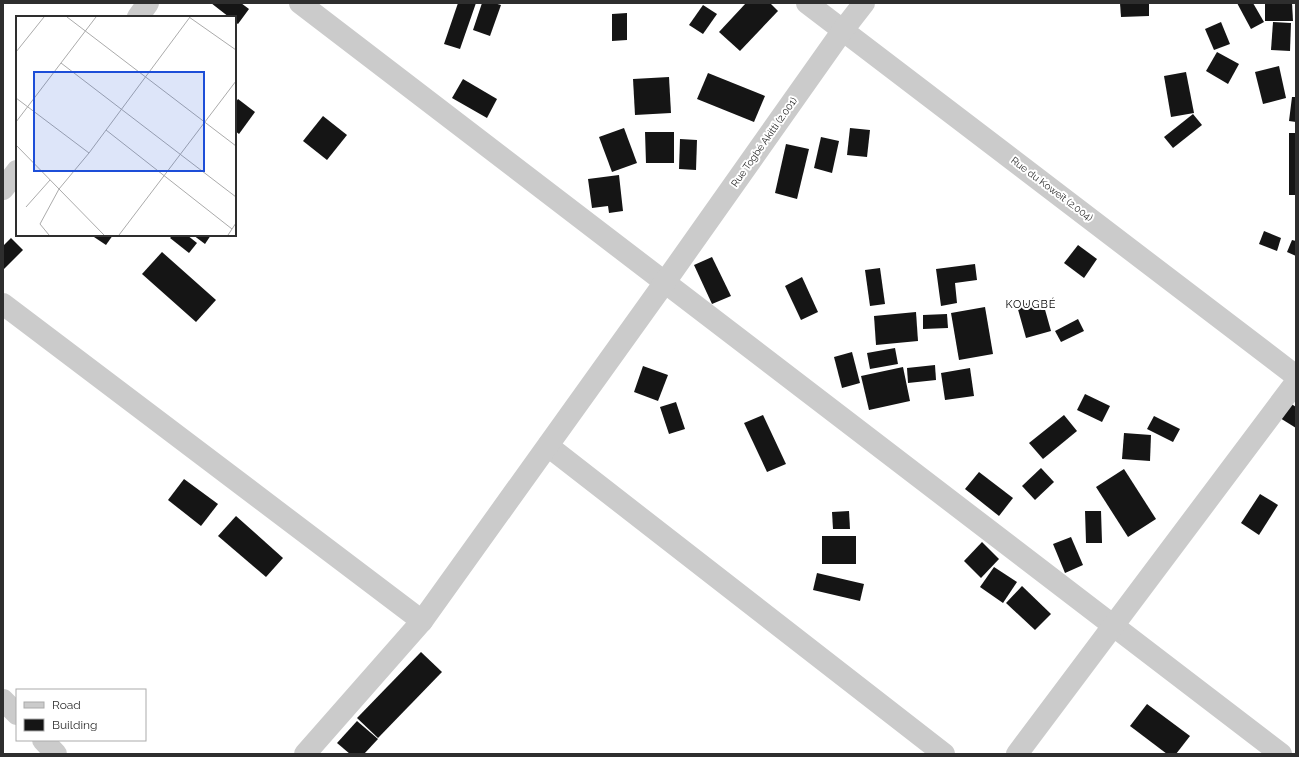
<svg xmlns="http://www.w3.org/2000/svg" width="1299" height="757" viewBox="0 0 1299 757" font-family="Raleway,sans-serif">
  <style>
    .building { fill: #151515 }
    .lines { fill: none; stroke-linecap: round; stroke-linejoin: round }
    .street { stroke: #cbcbcb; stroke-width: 22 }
    .labels { text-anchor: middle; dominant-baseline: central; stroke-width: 4; stroke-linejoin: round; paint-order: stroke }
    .street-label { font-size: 10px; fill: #2e2e2e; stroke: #fff }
    .neighbourhood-label { font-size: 11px; letter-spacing: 1px; fill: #000; stroke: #fff }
    .inset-road { fill: none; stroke: #ababab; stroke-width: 1 }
    .view { fill: #1d4ed8; fill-opacity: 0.15; stroke: #1d4ed8; stroke-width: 2 }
    .inset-edge { fill: none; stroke: #2e2e2e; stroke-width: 2 }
  </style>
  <rect width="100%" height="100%" fill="#fff"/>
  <g class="building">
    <polygon points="211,3 241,3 249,9 238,24 235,22 235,17 229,17"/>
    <polygon points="458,3 476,3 460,49 444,44"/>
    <polygon points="482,3 494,3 501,5 490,36 473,30"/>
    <polygon points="746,3 770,3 778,11 740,51 719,32"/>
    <polygon points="1120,3 1149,3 1149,16 1121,17"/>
    <polygon points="1237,3 1253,3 1264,22 1251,29"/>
    <polygon points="1265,3 1292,3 1293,21 1265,21"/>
    <polygon points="703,5 717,14 703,34 689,25"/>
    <polygon points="627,13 627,40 612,41 612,14"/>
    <polygon points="1221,22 1230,44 1214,50 1205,29"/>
    <polygon points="1273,22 1291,23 1290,51 1271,50"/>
    <polygon points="1217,52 1239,64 1228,84 1206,71"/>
    <polygon points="1279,66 1286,98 1263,104 1255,72"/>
    <polygon points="1186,72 1194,113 1171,117 1164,76"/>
    <polygon points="708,73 765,96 754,122 697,99"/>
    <polygon points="669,77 671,113 635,115 633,79"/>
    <polygon points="463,79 497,99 487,118 452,98"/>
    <polygon points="1292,97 1296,97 1296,122 1289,121"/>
    <polygon points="238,99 255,112 239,134 235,131 235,103"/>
    <polygon points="1193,114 1202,125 1173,148 1164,137"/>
    <polygon points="323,116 347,135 327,160 303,141"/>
    <polygon points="624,128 637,163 612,172 599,137"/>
    <polygon points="850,128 870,130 867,157 847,155"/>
    <polygon points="645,132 674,132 674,163 646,163"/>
    <rect x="1289" y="133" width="7" height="62"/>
    <polygon points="821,137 839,141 832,173 814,168"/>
    <polygon points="680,139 697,140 696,170 679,169"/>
    <polygon points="786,144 809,149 797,199 775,193"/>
    <polygon points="619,175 623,211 609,213 608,206 592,208 588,179"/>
    <polygon points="1264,231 1281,238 1277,251 1259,244"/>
    <polygon points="91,235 113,235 106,245"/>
    <polygon points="173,235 187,235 197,243 189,253 170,238"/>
    <polygon points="193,235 211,235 205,244"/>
    <polygon points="11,238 23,250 3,270 3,246"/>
    <polygon points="1292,240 1296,241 1296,256 1287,252"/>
    <polygon points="1078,245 1097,259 1084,278 1064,263"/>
    <polygon points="162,252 216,300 196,322 142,274"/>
    <polygon points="712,257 731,296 712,304 694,265"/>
    <polygon points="975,264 977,280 955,283 957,303 941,306 936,269"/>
    <polygon points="880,268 885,304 870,306 865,270"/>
    <polygon points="802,277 818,312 801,320 785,286"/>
    <polygon points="1042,299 1051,331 1026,338 1017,306"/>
    <polygon points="985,307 993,354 959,360 951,313"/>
    <polygon points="916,312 918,341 876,345 874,316"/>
    <polygon points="947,314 948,328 923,329 923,315"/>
    <polygon points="1078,319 1084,331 1061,342 1055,331"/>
    <polygon points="895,348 898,364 870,369 867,353"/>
    <polygon points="852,352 860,383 842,388 834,357"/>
    <polygon points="935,365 936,380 908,383 907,368"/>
    <polygon points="643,366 668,375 658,401 634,392"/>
    <polygon points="903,367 910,401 869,410 861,376"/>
    <polygon points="970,368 974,396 945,400 941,373"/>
    <polygon points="1085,394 1110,406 1102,422 1077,410"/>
    <polygon points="676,402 685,429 669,434 660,407"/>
    <polygon points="1290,403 1296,407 1296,428 1280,418"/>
    <polygon points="763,415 786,464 767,472 744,423"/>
    <polygon points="1064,415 1077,431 1043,459 1029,443"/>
    <polygon points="1154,416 1180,429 1173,442 1147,429"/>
    <polygon points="1124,433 1151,435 1150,461 1122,459"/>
    <polygon points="1041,468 1054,482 1035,500 1022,486"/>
    <polygon points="1124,469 1156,519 1128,537 1096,487"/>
    <polygon points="979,472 1013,498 999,516 965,489"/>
    <polygon points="184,479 218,504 201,526 168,500"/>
    <polygon points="1260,494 1278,505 1259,535 1241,523"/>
    <polygon points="849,511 850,529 833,529 832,512"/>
    <polygon points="1085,511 1101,511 1102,543 1086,543"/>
    <polygon points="236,516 283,558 266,577 218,536"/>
    <rect x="822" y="536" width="34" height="28"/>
    <polygon points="1071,537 1083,565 1065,573 1053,544"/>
    <polygon points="982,542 999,559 981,578 964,561"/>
    <polygon points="994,567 1017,582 1003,603 980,587"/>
    <polygon points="817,573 864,584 860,601 813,590"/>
    <polygon points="1022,586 1051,614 1035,630 1006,603"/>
    <polygon points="421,652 442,672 378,738 357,718"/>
    <polygon points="1147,704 1190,736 1176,754 1167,754 1130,726"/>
    <polygon points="357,721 378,739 364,754 350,754 337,743"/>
  </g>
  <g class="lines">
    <g class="street">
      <polyline points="300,3 1281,754"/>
      <polyline points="807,3 1296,376"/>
      <polyline points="138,17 148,3"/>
      <polyline points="3,189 17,171"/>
      <polyline points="3,304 422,621"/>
      <polyline points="548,446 944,754"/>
      <polyline points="3,700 17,714"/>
      <polyline points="43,740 56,754"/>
      <polyline points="305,754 422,621 665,282 843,30 864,3"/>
      <polyline points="1017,754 1296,382"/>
    </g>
  </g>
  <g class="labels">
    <g class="street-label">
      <text transform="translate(764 142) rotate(-55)">Rue Togbé Akitti (2.001)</text>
      <text transform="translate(1052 189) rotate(37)">Rue du Koweït (2.004)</text>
    </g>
    <g class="neighbourhood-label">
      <text x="1031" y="304">KOUGBÉ</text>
    </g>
  </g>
  <g transform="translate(16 16)">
    <rect width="220" height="220" fill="#fff"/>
    <path class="inset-road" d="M51 1 220 130M173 1 220 34M0 36 28 1M45 47 220 181M0 82 73 137M0 106 80 1M90 114 216 213M0 129 88 219M10 191 34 164M33 219 24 208 43 173 73 137 174 1M103 219 220 65M212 219 220 207"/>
    <path class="view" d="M18 56H188V155H18Z"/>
    <rect width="220" height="220" class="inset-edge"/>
  </g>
  <rect width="1299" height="757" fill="none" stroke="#2e2e2e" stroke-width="8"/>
  <rect x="16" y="689" width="130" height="52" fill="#ffffff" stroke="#ababab"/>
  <rect x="24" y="702" width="20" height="6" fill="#cbcbcb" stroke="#ababab"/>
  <text x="52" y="709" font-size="12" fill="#2e2e2e">Road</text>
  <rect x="24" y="719" width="20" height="12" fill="#151515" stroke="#ababab"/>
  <text x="52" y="729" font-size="12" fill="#2e2e2e">Building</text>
</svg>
